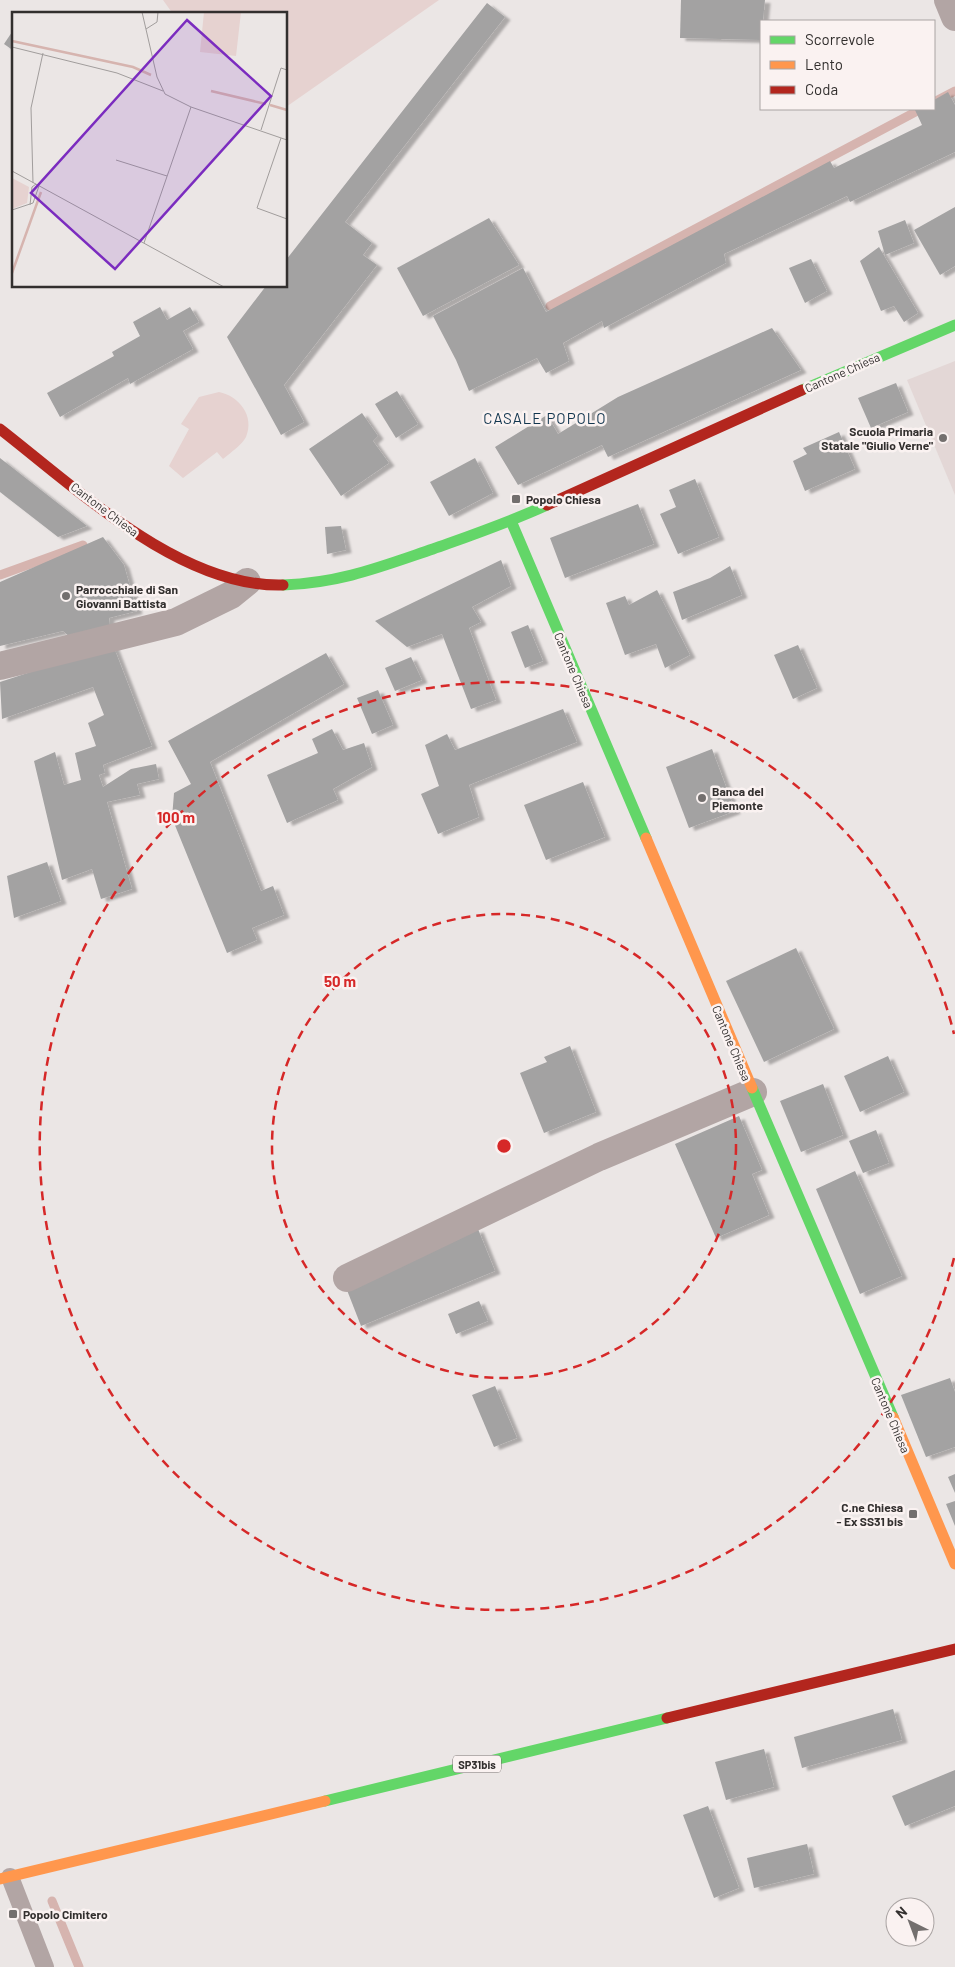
<svg xmlns="http://www.w3.org/2000/svg" width="955" height="1967" viewBox="0 0 955 1967" font-family="Barlow,sans-serif">
  <style>
    .built { fill: #e3d7d6 }
    .green { fill: #e6d2d0 }
    .lines { fill: none; stroke-linecap: round; stroke-linejoin: round }
    .stream { stroke: #d6b4af; stroke-width: 9 }
    .building { fill: #a3a2a2; filter: url(#shadow) }
    .lane { stroke: #b2a5a4; stroke-width: 18 }
    .street { stroke: #b2a5a4; stroke-width: 28 }
    .fast { stroke: #63d668; stroke-width: 11 }
    .slow { stroke: #ff974d; stroke-width: 11 }
    .jam { stroke: #b3261e; stroke-width: 11 }
    .ring { fill: none; stroke: #d62828; stroke-width: 2.5; stroke-dasharray: 9 6 }
    .poi-dot { fill: #736f6e; stroke: #faf2f1; stroke-width: 2 }
    .labels { text-anchor: middle; dominant-baseline: central; stroke-width: 5; stroke-linejoin: round; paint-order: stroke }
    .shield { fill: #faf2f1; stroke: #6e6a68; stroke-width: 1 }
    .shield-label { font-size: 11px; font-weight: bold; fill: #322f2e }
    .street-label { font-size: 12px; fill: #322f2e; stroke: #faf2f1 }
    .poi-label { font-size: 12px; font-weight: bold; fill: #322f2e; stroke: #faf2f1; text-anchor: start }
    .quarter-label { font-size: 15px; letter-spacing: 1px; fill: #12364f; stroke: #faf2f1 }
    .inset-river { fill: none; stroke: #d6b4af; stroke-width: 2.5 }
    .inset-road { fill: none; stroke: #a19d9c; stroke-width: 1 }
    .view { fill: #7b2cbf; fill-opacity: 0.15; stroke: #7b2cbf; stroke-width: 2.5 }
    .inset-edge { fill: none; stroke: #322f2e; stroke-width: 2.5 }
    .centre { fill: #d62828; stroke: #faf2f1; stroke-width: 2.5 }
    .ring-label { font-size: 15px; text-anchor: middle; font-weight: bold; fill: #d62828; stroke: #faf2f1; stroke-width: 5; stroke-linejoin: round; paint-order: stroke }
  </style>
  <defs>
    <filter id="shadow"><feDropShadow dx="5.5" dy="3" stdDeviation="1" flood-color="#0004"/></filter>
  </defs>
  <rect width="100%" height="100%" fill="#ebe6e5"/>
  <polygon class="built" points="955,361 955,495 907,380"/>
  <g class="green">
    <polygon points="163,0 439,0 286,107 286,14 173,14"/>
    <path d="M219 392C239 396 255 416 246 437 241 446 231 452 223 459L217 452 183 478 169 466 189 429 181 424 199 397Z"/>
  </g>
  <g class="lines">
    <g class="stream">
      <polyline points="934,102 955,91"/>
      <polyline points="550,306 921,109"/>
      <polyline points="0,575 83,545"/>
      <polyline points="52,1901 79,1967"/>
    </g>
  </g>
  <g class="building">
    <polygon points="681,0 765,0 761,40 680,38"/>
    <polygon points="487,3 505,17 345,222 372,243 363,255 377,265 284,385 304,422 281,435 227,337 266,286 286,286 286,260"/>
    <polygon points="14,29 14,51 4,44"/>
    <polygon points="948,92 955,105 955,152 850,202 847,196 724,254 726,263 604,328 602,321 563,343 569,361 546,373 537,358 469,391 456,360 433,316 523,268 546,312 830,161 834,168 922,125 915,110 934,109 934,100"/>
    <polygon points="955,207 955,266 940,275 914,230"/>
    <polygon points="489,218 519,265 423,316 397,268"/>
    <polygon points="905,220 914,243 885,255 878,231"/>
    <polygon points="879,247 918,313 904,322 894,306 881,311 860,261"/>
    <polygon points="811,259 827,291 805,303 789,268"/>
    <polygon points="160,307 167,320 190,307 199,322 183,331 193,349 130,384 128,378 60,417 47,393 114,356 112,352 140,336 133,322"/>
    <polygon points="772,328 801,370 608,457 602,445 518,485 495,447 547,415 558,434 618,397"/>
    <polygon points="896,383 908,412 871,428 858,398"/>
    <polygon points="397,391 418,424 396,438 375,404"/>
    <polygon points="362,413 378,436 373,441 389,463 341,496 309,449"/>
    <polygon points="839,432 855,469 805,491 793,461 807,454 803,448"/>
    <polygon points="0,458 87,526 58,537 0,492"/>
    <polygon points="475,458 493,493 449,516 430,482"/>
    <polygon points="695,479 719,537 678,554 660,514 676,507 669,490"/>
    <polygon points="638,504 654,544 565,578 550,538"/>
    <polygon points="341,526 346,550 327,554 325,527"/>
    <polygon points="103,537 124,565 137,611 109,618 110,626 71,638 63,631 0,646 0,582"/>
    <polygon points="501,560 511,586 472,607 481,622 469,628 496,700 471,709 442,634 407,647 375,621"/>
    <polygon points="730,566 742,595 682,620 673,592 710,578"/>
    <polygon points="657,590 690,655 665,668 656,644 625,655 606,603 625,596 629,605"/>
    <polygon points="528,625 543,661 525,668 511,632"/>
    <polygon points="113,645 152,746 103,765 105,773 99,775 103,787 131,769 156,764 159,779 137,784 140,795 107,802 132,889 101,899 92,869 62,880 34,761 55,752 64,785 81,780 75,753 96,746 88,723 104,715 93,687 2,719 0,682"/>
    <polygon points="798,645 817,688 793,699 774,655"/>
    <polygon points="326,653 344,684 210,762 261,891 273,886 284,915 252,928 257,940 227,953 172,818 174,793 191,784 168,741"/>
    <polygon points="411,657 422,680 395,691 385,668"/>
    <polygon points="378,690 393,725 372,734 357,698"/>
    <polygon points="563,709 577,742 469,785 479,817 438,834 421,794 439,786 425,745 447,734 455,750"/>
    <polygon points="332,729 343,750 364,743 372,767 333,789 338,800 287,823 267,775 318,753 312,739"/>
    <polygon points="712,749 735,811 689,828 666,767"/>
    <polygon points="583,782 605,837 546,860 524,805"/>
    <polygon points="47,862 61,901 14,918 7,876"/>
    <polygon points="796,948 834,1029 764,1062 726,981"/>
    <polygon points="570,1046 596,1112 544,1133 520,1073 547,1062 544,1057"/>
    <polygon points="888,1056 904,1092 860,1112 844,1076"/>
    <polygon points="823,1084 843,1135 801,1152 780,1101"/>
    <polygon points="739,1116 762,1170 752,1174 769,1215 716,1238 675,1144"/>
    <polygon points="876,1130 889,1163 863,1173 849,1141"/>
    <polygon points="855,1171 902,1276 860,1294 816,1189"/>
    <polygon points="478,1229 495,1271 361,1326 345,1285"/>
    <polygon points="479,1301 488,1321 456,1334 448,1314"/>
    <polygon points="950,1378 955,1392 955,1447 926,1457 901,1395"/>
    <polygon points="495,1386 517,1438 494,1447 472,1395"/>
    <polygon points="955,1474 955,1493 948,1477"/>
    <polygon points="955,1501 955,1526 946,1504"/>
    <polygon points="893,1709 902,1740 802,1768 794,1737"/>
    <polygon points="764,1749 774,1787 726,1800 715,1762"/>
    <polygon points="955,1770 955,1806 905,1826 892,1796"/>
    <polygon points="708,1806 739,1888 714,1898 683,1815"/>
    <polygon points="807,1844 814,1874 754,1888 747,1858"/>
  </g>
  <g class="lines">
    <polyline class="lane" points="10,1877 45,1967"/>
    <g class="street">
      <polyline points="948,0 955,17"/>
      <polyline points="0,666 176,622 231,595 247,582"/>
      <polyline points="347,1278 599,1157 753,1092"/>
    </g>
    <g class="fast">
      <polyline points="802,390 955,325"/>
      <polyline points="511,521 646,838"/>
      <path d="M283 585C340 583 380 567 433 549 472 535 510 522 547 505"/>
      <polyline points="752,1088 893,1417"/>
      <polyline points="325,1801 667,1718"/>
    </g>
    <g class="slow">
      <polyline points="646,838 752,1088"/>
      <polyline points="893,1417 955,1564"/>
      <polyline points="0,1879 325,1801"/>
    </g>
    <g class="jam">
      <path d="M0 429C76 488 181 588 283 585"/>
      <polyline points="547,505 802,390"/>
      <polyline points="667,1718 955,1649"/>
    </g>
  </g>
  <g class="ring">
    <circle cx="504" cy="1146" r="232"/>
    <path d="M954 1258A464 464 0 1 1 954 1034"/>
  </g>
  <g class="poi-dot">
    <circle cx="943" cy="438" r="5"/>
    <rect x="511" y="494" width="10" height="10" rx="2.5"/>
    <circle cx="66" cy="596" r="5"/>
    <circle cx="702" cy="798" r="5"/>
    <rect x="908" y="1509" width="10" height="10" rx="2.5"/>
    <rect x="8" y="1909" width="10" height="10" rx="2.5"/>
  </g>
  <g class="labels">
    <rect class="shield" x="453" y="1755.5" width="48" height="17" rx="4"/>
    <g class="shield-label">
      <text x="477" y="1764">SP31bis</text>
    </g>
    <g class="street-label">
      <text transform="translate(842 372) rotate(-24)">Cantone Chiesa</text>
      <text transform="translate(105 509) rotate(37)">Cantone Chiesa</text>
      <text transform="translate(574 670) rotate(67)">Cantone Chiesa</text>
      <text transform="translate(732 1043) rotate(67)">Cantone Chiesa</text>
      <text transform="translate(891 1415) rotate(67)">Cantone Chiesa</text>
    </g>
    <g class="poi-label">
      <text x="933" y="431" text-anchor="end">Scuola Primaria<tspan x="933" dy="14">Statale "Giulio Verne"</tspan></text>
      <text x="526" y="499">Popolo Chiesa</text>
      <text x="76" y="589">Parrocchiale di San<tspan x="76" dy="14">Giovanni Battista</tspan></text>
      <text x="712" y="791">Banca del<tspan x="712" dy="14">Piemonte</tspan></text>
      <text x="903" y="1507" text-anchor="end">C.ne Chiesa<tspan x="903" dy="14">- Ex SS31 bis</tspan></text>
      <text x="23" y="1914">Popolo Cimitero</text>
    </g>
    <g class="quarter-label">
      <text x="545" y="418">CASALE POPOLO</text>
    </g>
  </g>
  <g transform="translate(12 12)">
    <rect width="275" height="275" fill="#ebe6e5"/>
    <path d="M192 0H229L224 44 188 40ZM0 166 17 175 15 191 0 197Z" fill="#e6d2d0"/>
    <path class="inset-river" d="M0 29 121 55 139 63M199 79 254 92M258 93 275 98M0 261 29 180"/>
    <path class="inset-road" d="M130 0 145 65 153 82 179 95 275 128M134 17 145 10 146 0M0 35 105 61 151 79M249 118 269 56 275 58M269 126 245 196 275 207M104 148 155 164M0 159 212 275M21 171 19 96 31 41M18 193 20 175 24 172M0 198 21 191 27 174M132 231 179 95"/>
    <path class="view" d="M175 8 259 84 103 257 19 181Z"/>
    <rect width="275" height="275" class="inset-edge"/>
  </g>
  <circle cx="504" cy="1146" r="8" class="centre"/>
  <g class="ring-label">
    <text x="176" y="823">100 m</text>
    <text x="340" y="987">50 m</text>
  </g>
  <rect x="760" y="20" width="175" height="90" fill="#faf2f1" stroke="#aaa4a3"/>
  <rect x="770" y="36" width="25" height="8" fill="#63d668" stroke="#aaa4a3"/>
  <text x="805" y="45" font-size="15" fill="#322f2e">Scorrevole</text>
  <rect x="770" y="61" width="25" height="8" fill="#ff974d" stroke="#aaa4a3"/>
  <text x="805" y="70" font-size="15" fill="#322f2e">Lento</text>
  <rect x="770" y="86" width="25" height="8" fill="#b3261e" stroke="#aaa4a3"/>
  <text x="805" y="95" font-size="15" fill="#322f2e">Coda</text>
  <g transform="translate(910 1922) rotate(318)"><circle r="24" fill="#faf2f1" stroke="#aaa4a3"/>
  <path d="M0-4L9 19L0 12L-9 19Z" fill="#736f6e"/>
  <text y="-8" font-size="14" font-weight="bold" text-anchor="middle" fill="#322f2e">N</text>
  </g>
</svg>
